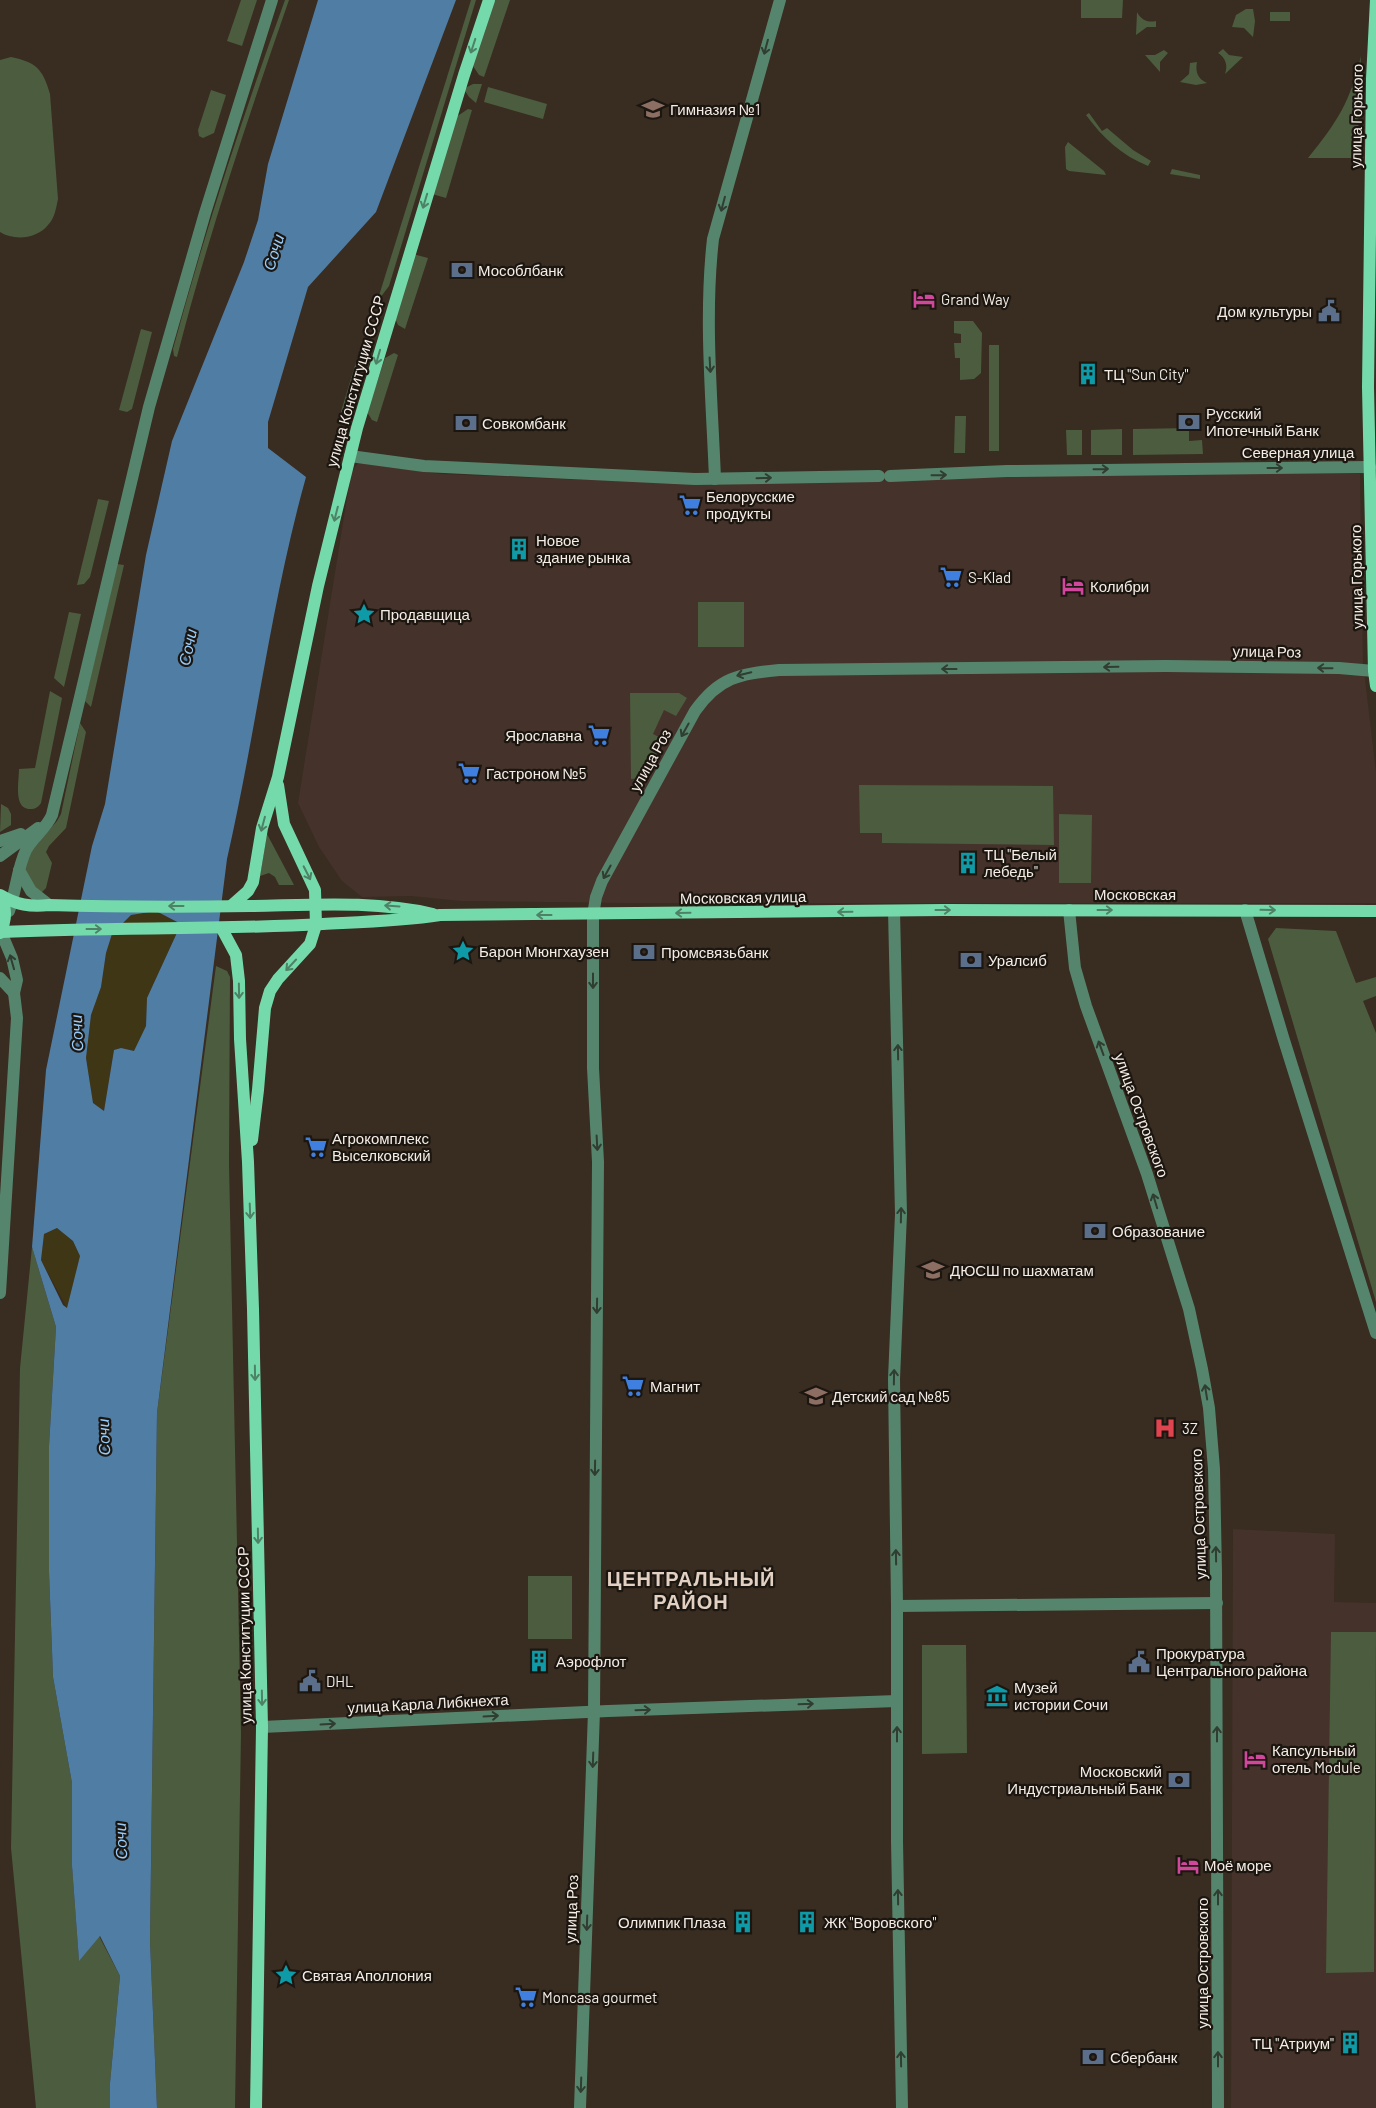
<svg xmlns="http://www.w3.org/2000/svg" width="1376" height="2108" viewBox="0 0 1376 2108" font-family="Barlow,sans-serif">
  <style>
    .commercial { fill: #45322b }
    .green { fill: #4c5c3e }
    .sand { fill: #3f3616 }
    .water { fill: #507da4; fill-rule: evenodd }
    .lines { fill: none; stroke-linecap: round; stroke-linejoin: round }
    .minor { stroke: #56856d; stroke-width: 12 }
    .major { stroke: #75daab; stroke-width: 12 }
    .oneway { stroke: #4d8266 }
    .oneway2 { stroke: #303d31 }
    .labels { text-anchor: middle; dominant-baseline: central; stroke-width: 4.5; stroke-linejoin: round; paint-order: stroke }
    .poi-label { font-size: 15px; fill: #f5ede5; stroke: #1c1611; text-anchor: start }
    .street-label { font-size: 15px; fill: #f5ede5; stroke: #1c1611 }
    .water-label { font-size: 16px; font-style: italic; fill: #96cbfa; stroke: #1c1611 }
    .district-label { font-size: 20px; font-weight: bold; letter-spacing: 1px; fill: #e2d1c2; stroke: #1c1611 }
  </style>
  <rect width="100%" height="100%" fill="#392c20"/>
  <g class="commercial">
    <polygon points="358,463 441,474 586,480 832,482 1143,473 1360,474 1363,663 1376,772 1376,903 625,903 461,901 411,896 362,897 342,881 319,847 298,803 351,473"/>
    <polygon points="1233,1529 1335,1534 1334,1602 1376,1603 1376,2108 1231,2108"/>
  </g>
  <g class="green">
    <polygon points="241,0 257,0 242,46 227,41"/>
    <path d="M285 0H289C248 118 208 236 177 357L174 356 173 349C205 231 243 115 285 0Z"/>
    <polygon points="471,0 476,0 389,286 377,302"/>
    <polygon points="494,0 510,0 484,77 479,75 473,66"/>
    <polygon points="1081,0 1123,0 1122,18 1081,18"/>
    <polygon points="1246,9 1253,9 1255,21 1253,37 1244,28 1232,27 1236,15"/>
    <path d="M1137 12C1141 20 1148 23 1156 21V27H1147L1136 35Z"/>
    <rect x="1270" y="12" width="20" height="9"/>
    <path d="M1223 49 1229 55 1243 57 1225 74C1228 66 1226 58 1218 53Z"/>
    <polygon points="1164,50 1168,53 1160,62 1160,72 1145,55 1155,55"/>
    <path d="M1361 56 1357 158H1308C1338 121 1350 102 1361 56Z"/>
    <path d="M11 57C36 62 43 69 50 94L58 199C56 208 55 218 48 225 37 239 14 241 0 232V60Z"/>
    <path d="M1197 62C1195 72 1198 79 1207 83L1196 85 1180 82 1189 74 1190 63Z"/>
    <polygon points="473,84 482,84 476,103 469,97 465,91 467,87"/>
    <polygon points="488,87 547,104 543,119 484,102"/>
    <polygon points="211,90 226,95 214,133 203,138 199,136 198,130"/>
    <polygon points="468,109 472,110 446,198 432,194 456,117"/>
    <path d="M1089 113 1102 131 1107 128 1133 150 1151 161 1148 166C1121 155 1103 138 1086 115Z"/>
    <polygon points="1068,142 1104,171 1106,175 1069,171 1066,169 1065,147"/>
    <polygon points="1172,169 1200,175 1200,179 1170,174"/>
    <polygon points="413,254 428,258 405,329 398,325 394,316"/>
    <polygon points="954,321 973,321 982,333 981,373 974,379 960,380 960,358 955,358 954,343 961,343 961,334 954,333"/>
    <polygon points="141,329 152,332 132,409 127,412 119,410"/>
    <rect x="989" y="345" width="10" height="106"/>
    <polygon points="394,353 398,355 377,422 372,420 367,412 385,358"/>
    <polygon points="356,362 357,381 345,420 339,418"/>
    <polygon points="955,416 966,416 965,453 954,453"/>
    <polygon points="1189,428 1189,441 1202,440 1203,454 1133,455 1133,429"/>
    <polygon points="1122,429 1122,455 1091,455 1091,430"/>
    <polygon points="1066,430 1082,430 1082,455 1067,455"/>
    <polygon points="98,499 109,501 90,577 84,584 77,585"/>
    <polygon points="117,564 124,565 91,707 85,701"/>
    <rect x="698" y="602" width="46" height="45"/>
    <polygon points="69,612 81,614 64,687 54,678"/>
    <path d="M50 691 62 698 41 803C38 807 36 809 30 809 13 809 19 781 19 769L35 768Z"/>
    <polygon points="630,693 679,693 687,698 676,716 664,710 653,734 665,740 643,778 631,779"/>
    <polygon points="80,723 86,732 66,828 49,846 46,852 52,863 46,888 40,894 29,884 23,860 57,821 61,814"/>
    <polygon points="859,785 1053,786 1054,845 882,843 882,833 860,833"/>
    <polygon points="1,804 8,808 11,814 11,825 0,832"/>
    <polygon points="1059,814 1092,815 1091,883 1059,883"/>
    <polygon points="267,834 294,885 279,885 275,877 269,873 260,876"/>
    <polygon points="1276,928 1336,931 1356,983 1376,977 1376,996 1363,1001 1376,1033 1376,1302 1268,939"/>
    <polygon points="216,966 227,971 230,977 229,1164 241,1733 235,2108 157,2108 150,1941 157,1413"/>
    <polygon points="32,1247 56,1327 49,1446 49,1572 53,1677 72,1783 72,1866 79,1960 99,1936 120,1976 110,2083 110,2108 36,2108 11,1848 20,1368"/>
    <rect x="528" y="1576" width="44" height="63"/>
    <polygon points="1331,1632 1376,1632 1374,1972 1326,1973"/>
    <polygon points="922,1645 966,1645 967,1753 922,1754"/>
  </g>
  <g class="sand">
    <polygon points="156,911 181,924 147,998 146,1026 134,1052 121,1048 114,1050 104,1111 93,1103 86,1058 91,1015 101,987 106,953 112,934 131,915"/>
    <polygon points="57,1228 73,1241 80,1256 67,1308 41,1260 44,1234"/>
  </g>
  <path class="water" d="M318 0H456L376 212 308 287 268 422V448L306 477C271 602 256 732 227 859L157 1413 150 1941 157 2108H110V2083L120 1976 100 1936 79 1961 72 1866V1783L53 1677 49 1572V1446L56 1327 32 1247 46 1070 92 846 105 804 146 555 172 441 244 262 258 220 268 164ZM156 911 181 924 147 998 146 1026 134 1051 121 1048 114 1050 104 1111 93 1103 86 1058 91 1015 101 987 106 953 112 934 131 915ZM57 1228 73 1241 80 1256 67 1308 63 1305 41 1260 44 1234Z"/>
  <g class="lines">
    <g class="minor">
      <polyline points="350,456 424,466 695,479 879,476"/>
      <polyline points="890,476 1007,471 1370,467"/>
      <path d="M715 479C712 400 704 318 713 239L780 0"/>
      <polyline points="0,841 21,834"/>
      <polyline points="0,856 38,828"/>
      <polyline points="19,870 31,891 49,905"/>
      <polyline points="1069,910 1075,968 1086,1006 1147,1174 1189,1309 1202,1369 1209,1408 1214,1469 1216,1573 1218,2108"/>
      <polyline points="1245,910 1283,1037 1376,1333"/>
      <path d="M9 911C16 891 17 869 26 850 33 837 46 829 52 815L149 407 205 213 272 0"/>
      <polyline points="894,911 901,1214 894,1379 897,1606 897,1841 902,2108"/>
      <polyline points="0,978 14,993"/>
      <polyline points="0,1293 17,1018 14,993 17,980 12,958 1,932"/>
      <polyline points="897,1606 1217,1603"/>
      <polyline points="262,1727 608,1711 897,1701"/>
      <path d="M580 2108 594 1711 598 1162 593 1068V915L596 897 602 881 695 711C719 677 739 674 779 670L1166 666 1339 668 1374 671"/>
    </g>
    <g class="major">
      <polyline points="1376,0 1372,79 1368,387 1374,671 1376,686"/>
      <path d="M0 895C17 905 30 907 49 905 116 907 184 907 251 906 311 905 374 900 433 914"/>
      <path d="M0 896C7 908 6 921 0 933"/>
      <polyline points="231,906 248,891 253,882 262,828 278,777 318,586 357,428 464,75 489,0"/>
      <polyline points="222,929 236,955 239,981 240,1039 248,1162 253,1309 262,1727 256,2108"/>
      <path d="M1 932C108 927 216 930 323 924 362 922 401 921 440 915L944 910 1376 911"/>
      <polyline points="252,1140 258,1090 265,1008 270,991 278,979 310,944 316,925 315,890 284,824 278,785"/>
    </g>
  </g>
  <defs><path id="oneway-shaft" d="M-6 0H5M1.5-3L5.5 0L1.5 3" fill="none" stroke-width="1.6" stroke-linecap="round" stroke-linejoin="round" transform="scale(1.25)"/></defs>
  <g class="oneway">
    <use href="#oneway-shaft" transform="translate(473 46) rotate(108)"/>
    <use href="#oneway-shaft" transform="translate(425 201) rotate(107)"/>
    <use href="#oneway-shaft" transform="translate(378 357) rotate(106)"/>
    <use href="#oneway-shaft" transform="translate(336 514) rotate(104)"/>
    <use href="#oneway-shaft" transform="translate(263 824) rotate(105)"/>
    <use href="#oneway-shaft" transform="translate(307 873) rotate(63)"/>
    <use href="#oneway-shaft" transform="translate(176 906) rotate(-180)"/>
    <use href="#oneway-shaft" transform="translate(392 906) rotate(-176)"/>
    <use href="#oneway-shaft" transform="translate(943 910)"/>
    <use href="#oneway-shaft" transform="translate(1105 910)"/>
    <use href="#oneway-shaft" transform="translate(1268 910) rotate(1)"/>
    <use href="#oneway-shaft" transform="translate(845 912) rotate(179)"/>
    <use href="#oneway-shaft" transform="translate(683 913) rotate(179)"/>
    <use href="#oneway-shaft" transform="translate(544 915) rotate(180)"/>
    <use href="#oneway-shaft" transform="translate(94 929)"/>
    <use href="#oneway-shaft" transform="translate(291 965) rotate(133)"/>
    <use href="#oneway-shaft" transform="translate(239 991) rotate(89)"/>
    <use href="#oneway-shaft" transform="translate(250 1211) rotate(88)"/>
    <use href="#oneway-shaft" transform="translate(255 1373) rotate(89)"/>
    <use href="#oneway-shaft" transform="translate(258 1536) rotate(89)"/>
    <use href="#oneway-shaft" transform="translate(262 1698) rotate(89)"/>
  </g>
  <g class="oneway2">
    <use href="#oneway-shaft" transform="translate(766 47) rotate(105)"/>
    <use href="#oneway-shaft" transform="translate(723 204) rotate(105)"/>
    <use href="#oneway-shaft" transform="translate(710 365) rotate(87)"/>
    <use href="#oneway-shaft" transform="translate(1275 468)"/>
    <use href="#oneway-shaft" transform="translate(1101 469) rotate(-1)"/>
    <use href="#oneway-shaft" transform="translate(939 475) rotate(-1)"/>
    <use href="#oneway-shaft" transform="translate(764 478) rotate(-2)"/>
    <use href="#oneway-shaft" transform="translate(1111 667) rotate(179)"/>
    <use href="#oneway-shaft" transform="translate(1325 668) rotate(-179)"/>
    <use href="#oneway-shaft" transform="translate(949 669) rotate(180)"/>
    <use href="#oneway-shaft" transform="translate(744 674) rotate(167)"/>
    <use href="#oneway-shaft" transform="translate(685 730) rotate(119)"/>
    <use href="#oneway-shaft" transform="translate(607 872) rotate(119)"/>
    <use href="#oneway-shaft" transform="translate(12 962) rotate(-106)"/>
    <use href="#oneway-shaft" transform="translate(593 981) rotate(90)"/>
    <use href="#oneway-shaft" transform="translate(1101 1048) rotate(-110)"/>
    <use href="#oneway-shaft" transform="translate(898 1052) rotate(-91)"/>
    <use href="#oneway-shaft" transform="translate(597 1143) rotate(87)"/>
    <use href="#oneway-shaft" transform="translate(1155 1201) rotate(-107)"/>
    <use href="#oneway-shaft" transform="translate(901 1215) rotate(-89)"/>
    <use href="#oneway-shaft" transform="translate(597 1306) rotate(91)"/>
    <use href="#oneway-shaft" transform="translate(894 1377) rotate(-89)"/>
    <use href="#oneway-shaft" transform="translate(1206 1392) rotate(-99)"/>
    <use href="#oneway-shaft" transform="translate(595 1468) rotate(91)"/>
    <use href="#oneway-shaft" transform="translate(1216 1554) rotate(-91)"/>
    <use href="#oneway-shaft" transform="translate(896 1557) rotate(-91)"/>
    <use href="#oneway-shaft" transform="translate(806 1704) rotate(-2)"/>
    <use href="#oneway-shaft" transform="translate(643 1710) rotate(-2)"/>
    <use href="#oneway-shaft" transform="translate(491 1716) rotate(-3)"/>
    <use href="#oneway-shaft" transform="translate(328 1724) rotate(-3)"/>
    <use href="#oneway-shaft" transform="translate(897 1734) rotate(-90)"/>
    <use href="#oneway-shaft" transform="translate(1217 1734) rotate(-90)"/>
    <use href="#oneway-shaft" transform="translate(593 1760) rotate(92)"/>
    <use href="#oneway-shaft" transform="translate(898 1897) rotate(-91)"/>
    <use href="#oneway-shaft" transform="translate(1218 1897) rotate(-90)"/>
    <use href="#oneway-shaft" transform="translate(587 1923) rotate(92)"/>
    <use href="#oneway-shaft" transform="translate(901 2059) rotate(-91)"/>
    <use href="#oneway-shaft" transform="translate(1218 2059) rotate(-90)"/>
    <use href="#oneway-shaft" transform="translate(581 2085) rotate(92)"/>
  </g>
  <defs>
    <g id="school-bare" transform="scale(1.725)"><path d="M0-5L7-2L0 1L-7-2ZM-4 1L0 2.5L4 1V4Q0 6-4 4Z" fill="#8d6e63" stroke="#1c1611" stroke-width="2.5" paint-order="stroke"/></g>
    <g id="bank-bare" transform="scale(1.725)"><path d="M-6-4H6V4H-6ZM0-2.3a2.3 2.3 0 1 0 0 4.6a2.3 2.3 0 1 0 0-4.6Z" fill="#5c6f8a" stroke="#1c1611" stroke-width="2.5" paint-order="stroke"/></g>
    <g id="hotel-bare" transform="scale(1.725)"><path d="M-6-4.5h1.5V1H6V5H4.5V3h-9V5H-6ZM-4 0a1.8 1.8 0 1 1 3.6 0ZM.5 0V-2.5h3Q6-2.5 6 0Z" fill="#d1479c" stroke="#1c1611" stroke-width="2.5" paint-order="stroke"/></g>
    <g id="civic-bare" transform="scale(1.725)"><path d="M-.6-6.5H3V-4.5H.6V-3L4-1V1h2V6H-6V1h2V-1L-.6-3ZM-1.2 2.5V6h2.4V2.5Z" fill="#5c6f8a" stroke="#1c1611" stroke-width="2.5" paint-order="stroke"/></g>
    <g id="building-bare" transform="scale(1.725)"><path d="M-4-6H4V6H1V3H-1V6H-4ZM-2.5-4.3h1.7v1.8h-1.7ZM.8-4.3h1.7v1.8H.8ZM-2.5-1h1.7V.8h-1.7ZM.8-1h1.7V.8H.8Z" fill="#0f9aa8" stroke="#1c1611" stroke-width="2.5" paint-order="stroke"/></g>
    <g id="supermarket-bare" transform="scale(1.725)"><path d="M-6-5.5h2.5l.6 2H6L4.5 2H-2.5L-4.4-4H-6ZM-1.5 3.2a1.3 1.3 0 1 0 .1 0ZM3 3.2a1.3 1.3 0 1 0 .1 0Z" fill="#3f7fe0" stroke="#1c1611" stroke-width="2.5" paint-order="stroke"/></g>
    <g id="sight-bare" transform="scale(1.725)"><path d="M0-6L1.8-2.2L6-1.7L2.9 1.2L3.7 5.4L0 3.3L-3.7 5.4L-2.9 1.2L-6-1.7L-1.8-2.2Z" fill="#0f9aa8" stroke="#1c1611" stroke-width="2.5" paint-order="stroke"/></g>
    <g id="hospital-bare" transform="scale(1.725)"><path d="M-5-5h3v3.5h4V-5h3V5h-3V1.5h-4V5h-3Z" fill="#e0444e" stroke="#1c1611" stroke-width="2.5" paint-order="stroke"/></g>
    <g id="museum-bare" transform="scale(1.725)"><path d="M0-6L6-3V-2H-6V-3ZM-5-1h2V3h-2ZM-1-1h2V3h-2ZM3-1h2V3H3ZM-6 4H6V6H-6Z" fill="#0f9aa8" stroke="#1c1611" stroke-width="2.5" paint-order="stroke"/></g>
  </defs>
  <g fill-rule="evenodd">
    <use href="#school-bare" x="653" y="109"/>
    <use href="#bank-bare" x="462" y="270"/>
    <use href="#hotel-bare" x="924" y="299"/>
    <use href="#civic-bare" x="1329" y="311"/>
    <use href="#building-bare" x="1088" y="374"/>
    <use href="#bank-bare" x="1189" y="422"/>
    <use href="#bank-bare" x="466" y="423"/>
    <use href="#supermarket-bare" x="690" y="505"/>
    <use href="#building-bare" x="519" y="549"/>
    <use href="#supermarket-bare" x="951" y="577"/>
    <use href="#hotel-bare" x="1073" y="586"/>
    <use href="#sight-bare" x="364" y="614"/>
    <use href="#supermarket-bare" x="599" y="735"/>
    <use href="#supermarket-bare" x="469" y="773"/>
    <use href="#building-bare" x="968" y="863"/>
    <use href="#sight-bare" x="463" y="951"/>
    <use href="#bank-bare" x="644" y="952"/>
    <use href="#bank-bare" x="971" y="960"/>
    <use href="#supermarket-bare" x="316" y="1147"/>
    <use href="#bank-bare" x="1095" y="1231"/>
    <use href="#school-bare" x="933" y="1270"/>
    <use href="#supermarket-bare" x="633" y="1386"/>
    <use href="#school-bare" x="816" y="1396"/>
    <use href="#hospital-bare" x="1165" y="1428"/>
    <use href="#building-bare" x="539" y="1661"/>
    <use href="#civic-bare" x="1139" y="1662"/>
    <use href="#civic-bare" x="310" y="1681"/>
    <use href="#museum-bare" x="997" y="1696"/>
    <use href="#hotel-bare" x="1255" y="1759"/>
    <use href="#bank-bare" x="1179" y="1780"/>
    <use href="#hotel-bare" x="1188" y="1865"/>
    <use href="#building-bare" x="743" y="1922"/>
    <use href="#building-bare" x="807" y="1922"/>
    <use href="#sight-bare" x="286" y="1975"/>
    <use href="#supermarket-bare" x="526" y="1997"/>
    <use href="#building-bare" x="1350" y="2043"/>
    <use href="#bank-bare" x="1093" y="2057"/>
  </g>
  <g class="labels">
    <g class="poi-label">
      <text x="670" y="109">Гимназия №1</text>
      <text x="478" y="270">Мособлбанк</text>
      <text x="941" y="299">Grand Way</text>
      <text x="1312" y="311" text-anchor="end">Дом культуры</text>
      <text x="1104" y="374">ТЦ "Sun City"</text>
      <text x="1206" y="413">Русский<tspan x="1206" dy="17">Ипотечный Банк</tspan></text>
      <text x="482" y="423">Совкомбанк</text>
      <text x="706" y="496">Белорусские<tspan x="706" dy="17">продукты</tspan></text>
      <text x="536" y="540">Новое<tspan x="536" dy="17">здание рынка</tspan></text>
      <text x="968" y="577">S-Klad</text>
      <text x="1090" y="586">Колибри</text>
      <text x="380" y="614">Продавщица</text>
      <text x="582" y="735" text-anchor="end">Ярославна</text>
      <text x="486" y="773">Гастроном №5</text>
      <text x="984" y="854">ТЦ "Белый<tspan x="984" dy="17">лебедь"</tspan></text>
      <text x="479" y="951">Барон Мюнгхаузен</text>
      <text x="661" y="952">Промсвязьбанк</text>
      <text x="988" y="960">Уралсиб</text>
      <text x="332" y="1138">Агрокомплекс<tspan x="332" dy="17">Выселковский</tspan></text>
      <text x="1112" y="1231">Образование</text>
      <text x="950" y="1270">ДЮСШ по шахматам</text>
      <text x="650" y="1386">Магнит</text>
      <text x="832" y="1396">Детский сад №85</text>
      <text x="1182" y="1428">3Z</text>
      <text x="1156" y="1653">Прокуратура<tspan x="1156" dy="17">Центрального района</tspan></text>
      <text x="556" y="1661">Аэрофлот</text>
      <text x="326" y="1681">DHL</text>
      <text x="1014" y="1687">Музей<tspan x="1014" dy="17">истории Сочи</tspan></text>
      <text x="1272" y="1750">Капсульный<tspan x="1272" dy="17">отель Module</tspan></text>
      <text x="1162" y="1771" text-anchor="end">Московский<tspan x="1162" dy="17">Индустриальный Банк</tspan></text>
      <text x="1204" y="1865">Моё море</text>
      <text x="726" y="1922" text-anchor="end">Олимпик Плаза</text>
      <text x="824" y="1922">ЖК "Воровского"</text>
      <text x="302" y="1975">Святая Аполлония</text>
      <text x="542" y="1997">Moncasa gourmet</text>
      <text x="1334" y="2043" text-anchor="end">ТЦ "Атриум"</text>
      <text x="1110" y="2057">Сбербанк</text>
    </g>
    <g class="street-label">
      <text transform="translate(1356 116) rotate(-89)">улица Горького</text>
      <text transform="translate(355 381) rotate(-74)">улица Конституции СССР</text>
      <text x="1298" y="452">Северная улица</text>
      <text transform="translate(1356 577) rotate(-91)">улица Горького</text>
      <text transform="translate(1267 651) rotate(1)">улица Роз</text>
      <text transform="translate(650 760) rotate(-61)">улица Роз</text>
      <text x="1135" y="894">Московская</text>
      <text transform="translate(743 897) rotate(-1)">Московская улица</text>
      <text transform="translate(1142 1115) rotate(70)">улица Островского</text>
      <text transform="translate(1198 1514) rotate(-92)">улица Островского</text>
      <text transform="translate(244 1635) rotate(-91)">улица Конституции СССР</text>
      <text transform="translate(428 1703) rotate(-3)">улица Карла Либкнехта</text>
      <text transform="translate(571 1909) rotate(-88)">улица Роз</text>
      <text transform="translate(1202 1963) rotate(-90)">улица Островского</text>
    </g>
    <g class="water-label">
      <text transform="translate(273 252) rotate(-73)">Сочи</text>
      <text transform="translate(187 647) rotate(-78)">Сочи</text>
      <text transform="translate(76 1033) rotate(-92)">Сочи</text>
      <text transform="translate(103 1437) rotate(-92)">Сочи</text>
      <text transform="translate(120 1841) rotate(-92)">Сочи</text>
    </g>
    <g class="district-label">
      <text x="691" y="1578">ЦЕНТРАЛЬНЫЙ<tspan x="691" dy="23">РАЙОН</tspan></text>
    </g>
  </g>
</svg>
